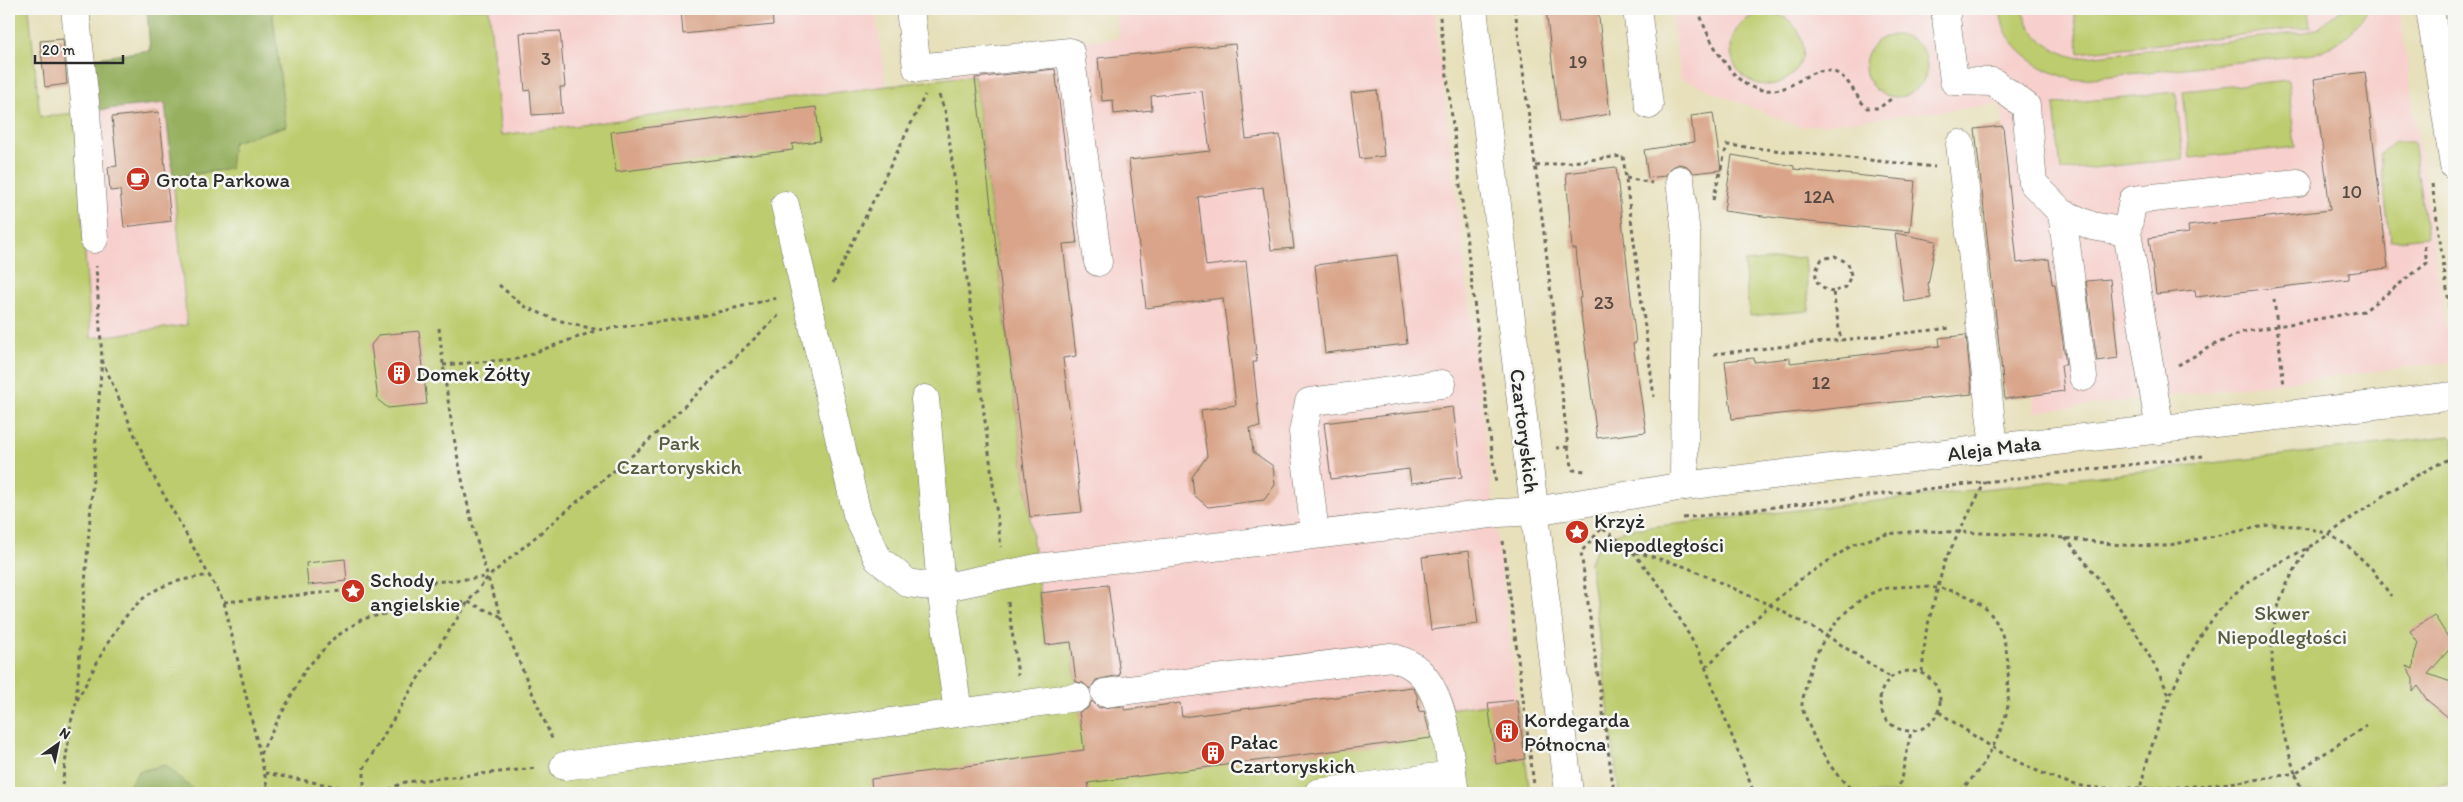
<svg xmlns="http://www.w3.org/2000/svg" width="2463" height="802" viewBox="0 0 2463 802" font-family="Itim,sans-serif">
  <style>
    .built { fill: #f7d0cd }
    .green { fill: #bdcc6e; stroke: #747c4c }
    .forest { fill: #96b061; stroke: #606e46 }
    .building { fill: #d9a489 }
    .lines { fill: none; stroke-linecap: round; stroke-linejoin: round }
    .minor-casing { stroke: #6d6a5d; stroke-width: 29 }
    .major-casing { stroke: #6d6a5d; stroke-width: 29 }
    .path { stroke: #6d6a5d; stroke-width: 3; stroke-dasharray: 4 4; stroke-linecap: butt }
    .minor { stroke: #fff; stroke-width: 28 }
    .major { stroke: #fff; stroke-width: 28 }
    .labels { text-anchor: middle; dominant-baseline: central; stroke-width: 5; stroke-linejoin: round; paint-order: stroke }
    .number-label { font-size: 19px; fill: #564942 }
    .poi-label { font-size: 21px; fill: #2b2b2b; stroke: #f6f6f2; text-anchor: start }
    .street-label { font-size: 21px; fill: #2b2b2b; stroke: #f6f6f2 }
    .park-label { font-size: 21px; fill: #575b3f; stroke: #f6f6f2 }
  </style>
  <rect width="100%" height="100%" fill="#f6f6f2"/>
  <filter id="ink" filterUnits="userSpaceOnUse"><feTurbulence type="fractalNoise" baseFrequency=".02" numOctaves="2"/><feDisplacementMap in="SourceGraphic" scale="10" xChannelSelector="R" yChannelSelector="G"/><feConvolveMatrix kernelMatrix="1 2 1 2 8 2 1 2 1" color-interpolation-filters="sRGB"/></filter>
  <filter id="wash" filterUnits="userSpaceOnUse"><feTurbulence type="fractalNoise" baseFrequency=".0096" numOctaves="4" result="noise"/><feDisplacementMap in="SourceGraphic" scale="20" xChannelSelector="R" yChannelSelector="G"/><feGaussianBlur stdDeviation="1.12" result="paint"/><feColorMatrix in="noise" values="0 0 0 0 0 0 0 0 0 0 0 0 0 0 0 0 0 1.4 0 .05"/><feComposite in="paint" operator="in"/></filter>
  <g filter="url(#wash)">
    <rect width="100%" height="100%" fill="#e7e0bb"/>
    <g class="built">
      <polygon points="489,9 875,9 886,86 501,135"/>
      <polygon points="1115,9 1434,9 1517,700 1085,756 1071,643 1046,645 1030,517 946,51 1119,38"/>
      <polygon points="1671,9 2399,9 2451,362 2035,412 2001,104 1800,127 1680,78"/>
      <polygon points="165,103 187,325 91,338 75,113"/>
    </g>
    <g class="green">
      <polygon points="9,9 29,9 40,117 75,113 91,338 187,325 173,177 229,169 233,142 286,126 272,9 489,9 501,135 974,75 1046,645 1071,642 1085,756 1517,700 1530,793 9,793"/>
      <path d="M2000 9H2021C2034 38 2047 49 2078 58L2305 32 2319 27 2341 9H2368C2354 34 2340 44 2313 54L2074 80C2039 70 2004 50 2000 9Z"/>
      <polygon points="2074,9 2308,9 2310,27 2079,53"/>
      <circle cx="1767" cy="49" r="36"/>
      <circle cx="1896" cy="66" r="31"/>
      <polygon points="2288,80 2295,147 2190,158 2183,91"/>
      <polygon points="2176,92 2183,159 2061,171 2054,104"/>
      <polygon points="2395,142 2413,142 2427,237 2390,241 2380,154"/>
      <polygon points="1805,257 1809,311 1749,316 1744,262"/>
      <polygon points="2450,436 2454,440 2454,783 2374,793 1619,793 1590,562 1599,545 1623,530"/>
    </g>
    <g class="forest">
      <polygon points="147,9 272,9 286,126 233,142 230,169 173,177 165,103 99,110 91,59 150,50"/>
      <polygon points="166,765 197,793 124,793 139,771"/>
    </g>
    <g id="blocks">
      <g class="building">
        <polygon points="681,9 772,9 773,25 683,34"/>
        <polygon points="1546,9 1598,9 1610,114 1559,122"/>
        <polygon points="560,31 565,87 560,87 562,113 532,115 530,90 525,91 520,33"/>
        <polygon points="63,39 67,84 45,87 40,41"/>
        <polygon points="1235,44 1246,139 1280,135 1294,248 1271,250 1263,187 1198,197 1206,266 1246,261 1257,362 1253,362 1260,427 1250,428 1253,452 1273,466 1275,485 1264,500 1208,507 1194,495 1192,477 1207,456 1201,410 1236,405 1223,298 1146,308 1129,160 1210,151 1202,91 1151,96 1152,110 1114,114 1113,100 1102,101 1098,58"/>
        <polygon points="1055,69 1077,243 1063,244 1076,356 1063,358 1082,512 1030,517 975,78"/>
        <polygon points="2365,72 2388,268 2349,273 2349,279 2196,297 2195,290 2156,294 2149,238 2189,233 2188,226 2330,210 2314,79"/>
        <polygon points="1377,90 1384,156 1360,159 1351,93"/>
        <polygon points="816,107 820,141 792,144 793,150 616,172 611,132"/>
        <polygon points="159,112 171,221 124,227 120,190 110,191 108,167 117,166 112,117"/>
        <polygon points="1713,113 1721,170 1694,173 1687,166 1679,164 1670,168 1665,176 1648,178 1644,150 1694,142 1691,116"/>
        <polygon points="2003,126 2017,263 2049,259 2052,284 2055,284 2066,365 2061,365 2064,391 2005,399 1975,129"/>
        <polygon points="1732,155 1794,166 1794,169 1915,181 1910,232 1809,222 1724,211"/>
        <polygon points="1616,167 1636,343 1633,344 1646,432 1597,438 1579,298 1581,298 1576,249 1572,249 1566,173"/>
        <polygon points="1895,233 1936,241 1928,285 1931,298 1904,302"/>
        <polygon points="1397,255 1407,344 1325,353 1315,265"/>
        <polygon points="2110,279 2118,358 2097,361 2086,281"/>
        <polygon points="419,331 427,404 388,408 378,400 371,345 379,335"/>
        <polygon points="1966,335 1972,394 1732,419 1725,361 1754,358 1754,362 1790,358 1790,363 1940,346 1939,338"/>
        <polygon points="1453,407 1462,477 1411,483 1409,469 1331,479 1324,423"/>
        <polygon points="1469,551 1478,624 1431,630 1422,557"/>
        <polygon points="345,559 347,581 308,585 306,563"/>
        <polygon points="1108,585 1120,675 1096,680 1090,689 1083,683 1076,682 1071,642 1046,645 1040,593"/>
        <polygon points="2434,615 2453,645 2428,674 2454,683 2454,722 2427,700 2418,686 2413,692 2413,678 2406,666 2413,669 2414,657 2418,643 2410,631"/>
        <polygon points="1412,687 1417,695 1419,712 1424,711 1431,738 1088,783 1090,793 872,793 871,779 1084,750 1079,712 1087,709 1092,701 1099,708 1124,706 1124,710 1180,703 1182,717"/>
        <polygon points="1517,700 1525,759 1496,764 1488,703"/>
      </g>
    </g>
  </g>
  <g filter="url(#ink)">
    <use href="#blocks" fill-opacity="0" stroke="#6d6a5d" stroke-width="1"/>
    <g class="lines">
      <g class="minor-casing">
        <g id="minor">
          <polyline points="75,9 86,111 94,239"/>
          <polyline points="910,9 917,68 1070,52 1098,262"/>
          <polyline points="1637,9 1649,105"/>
          <polyline points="1945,9 1954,81 1993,82 2026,106 2033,183 2062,213 2092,226 2127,232 2160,430"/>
          <polyline points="2430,9 2454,166"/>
          <polyline points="1960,144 1994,448"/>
          <polyline points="1680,180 1686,235 1684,486"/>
          <polyline points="785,205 857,514 878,559 908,583 941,588 1037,568 1499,513 1535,511 1684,486 1994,448 2454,396"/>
          <polyline points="2062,213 2083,377"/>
          <polyline points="2127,232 2133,200 2298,183"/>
          <polyline points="925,399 941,588 958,713"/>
          <polyline points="1315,534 1303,432 1309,402 1442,384"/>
          <path d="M1105 693 1391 657C1397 659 1404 661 1409 664 1446 684 1449 756 1455 793"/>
          <polyline points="564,766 1077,697"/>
          <polyline points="1318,793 1452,775"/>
        </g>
      </g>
      <g class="major-casing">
        <polyline id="major" points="1473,9 1569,793"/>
      </g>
      <g class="path">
        <polyline points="1439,9 1496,485"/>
        <polyline points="1515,9 1545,241 1568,447 1573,470 1588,471"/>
        <path d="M1699 9C1703 31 1725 69 1744 83 1755 91 1772 92 1784 88 1800 83 1811 68 1830 71 1849 74 1854 96 1867 108H1879L1891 99"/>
        <polyline points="939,95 946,114 1001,547"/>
        <polyline points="1536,166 1623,156 1654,397"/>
        <polyline points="1626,178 1652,183"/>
        <polyline points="2432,184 2454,339"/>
        <polyline points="1713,200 1727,145 1935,167"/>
        <polyline points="833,283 925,95"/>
        <polyline points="499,285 522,305 553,319 598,330 697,317 777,298"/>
        <path d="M1833 292C1813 287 1812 274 1822 259L1835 256 1848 263 1851 275 1846 287 1833 292 1841 341"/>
        <polyline points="2274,299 2284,386"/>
        <path d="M439 328C448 413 462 497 488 578 506 634 530 687 553 741"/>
        <polyline points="1714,354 1951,328"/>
        <polyline points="102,360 150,470 224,602 269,793"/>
        <polyline points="443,365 516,359 598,330"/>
        <polyline points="2178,365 2216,344 2243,332 2364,311 2427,263 2424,244"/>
        <polyline points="1556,448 1568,447"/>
        <polyline points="1683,518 2203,456"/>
        <polyline points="1601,529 1581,552 1614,793"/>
        <polyline points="1603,529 1633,551 1686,567 1770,605 1826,635 1890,677"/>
        <path d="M2065 538C2108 587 2143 638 2170 697"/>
        <polyline points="1503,541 1535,793"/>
        <polyline points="1633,552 1664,591 1701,656 1754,793"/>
        <polyline points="392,586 487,577"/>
        <polyline points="224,602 363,589"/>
        <polyline points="1008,602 1018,675"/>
        <polyline points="1706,667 1770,605 1801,579 1854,544 1887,534 1921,531 1960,532 2047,536 2121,545 2165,546 2269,525 2300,526 2329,534 2349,547 2372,569 2391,596"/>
        <circle cx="1910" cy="701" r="30"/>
        <polyline points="1922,672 1926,632 1945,560 1985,482"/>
        <path d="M77 700C99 662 121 603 164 586 177 580 194 578 209 575"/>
        <path d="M1939 712C1981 741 2019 767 2069 783 2092 790 2117 788 2140 788 2192 788 2244 783 2295 773 2279 722 2263 662 2278 608 2283 587 2297 566 2309 547"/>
        <polyline points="260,754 305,670 334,638 362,619 411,608 468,602 502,617"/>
        <polyline points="265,773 349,789 382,791"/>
        <polyline points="61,793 71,722 76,703 102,359 96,266"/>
        <polyline points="364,793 364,768 417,680 468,602 488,577 641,448 780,314"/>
        <polyline points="381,793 405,782 537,768"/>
        <path d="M1856 793C1833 774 1819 751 1808 723 1806 717 1802 711 1802 705 1802 701 1804 694 1805 690 1812 651 1837 610 1874 592 1888 586 1908 586 1923 587 1986 589 2011 623 2008 685 2008 693 2009 703 2007 711 1999 740 1980 776 1956 793"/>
        <polyline points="1898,793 1911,732"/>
        <path d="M2139 793C2155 724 2190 628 2247 583 2270 565 2298 555 2322 539 2365 509 2405 478 2454 457"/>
        <polyline points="2303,793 2295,773 2367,725"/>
        <polyline points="2450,793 2454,793"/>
      </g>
      <use href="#minor" class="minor"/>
      <use href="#major" class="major"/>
    </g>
  </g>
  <defs>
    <g id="cafe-disc" transform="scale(1.25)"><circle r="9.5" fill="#c8321e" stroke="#f6f6f2"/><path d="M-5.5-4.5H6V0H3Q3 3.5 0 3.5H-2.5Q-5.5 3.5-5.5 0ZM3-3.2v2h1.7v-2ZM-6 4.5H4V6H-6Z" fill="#fff"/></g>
    <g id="building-disc" transform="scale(1.25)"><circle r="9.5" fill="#c8321e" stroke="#f6f6f2"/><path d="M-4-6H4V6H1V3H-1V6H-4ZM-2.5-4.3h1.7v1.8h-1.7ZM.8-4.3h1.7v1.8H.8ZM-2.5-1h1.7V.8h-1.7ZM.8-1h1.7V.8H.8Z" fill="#fff"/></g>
    <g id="sight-disc" transform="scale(1.25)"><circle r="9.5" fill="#c8321e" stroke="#f6f6f2"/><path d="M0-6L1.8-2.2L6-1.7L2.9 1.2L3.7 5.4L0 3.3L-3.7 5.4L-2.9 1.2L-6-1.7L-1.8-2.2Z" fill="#fff"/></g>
  </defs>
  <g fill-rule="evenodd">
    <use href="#cafe-disc" x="138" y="179"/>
    <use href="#building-disc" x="399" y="373"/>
    <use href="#sight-disc" x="1577" y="532"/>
    <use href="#sight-disc" x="353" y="591"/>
    <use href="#building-disc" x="1507" y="731"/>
    <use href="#building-disc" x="1213" y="753"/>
  </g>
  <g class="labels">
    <g class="number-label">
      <text x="546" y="58">3</text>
      <text x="1578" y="61">19</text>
      <text x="2352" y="191">10</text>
      <text x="1819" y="196">12A</text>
      <text x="1604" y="302">23</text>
      <text x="1821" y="382">12</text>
    </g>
    <g class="poi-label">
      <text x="156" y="179">Grota Parkowa</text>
      <text x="416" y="373">Domek Żółty</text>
      <text x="1594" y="520">Krzyż<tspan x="1594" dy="24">Niepodległości</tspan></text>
      <text x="370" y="579">Schody<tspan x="370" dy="24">angielskie</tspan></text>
      <text x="1524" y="719">Kordegarda<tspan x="1524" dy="24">Północna</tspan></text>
      <text x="1230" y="741">Pałac<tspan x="1230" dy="24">Czartoryskich</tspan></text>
    </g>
    <g class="street-label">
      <text transform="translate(1525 431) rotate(83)">Czartoryskich</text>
      <text transform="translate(1994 448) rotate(-7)">Aleja Mała</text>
    </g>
    <g class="park-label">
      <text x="679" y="442">Park<tspan x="679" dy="24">Czartoryskich</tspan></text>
      <text x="2282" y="612">Skwer<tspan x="2282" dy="24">Niepodległości</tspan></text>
    </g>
  </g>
  <rect width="2463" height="802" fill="none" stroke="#f6f6f2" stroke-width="30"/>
  <g transform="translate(58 744) rotate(33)" stroke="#f6f6f2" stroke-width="4" paint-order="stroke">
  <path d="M0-4L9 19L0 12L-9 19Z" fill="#2b2b2b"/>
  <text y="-8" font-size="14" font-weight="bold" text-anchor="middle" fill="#2b2b2b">N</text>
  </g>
  <path d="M35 55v8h88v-8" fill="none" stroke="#2b2b2b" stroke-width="2.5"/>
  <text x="42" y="55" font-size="15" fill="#2b2b2b" stroke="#f6f6f2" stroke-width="4" paint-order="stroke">20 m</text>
</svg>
